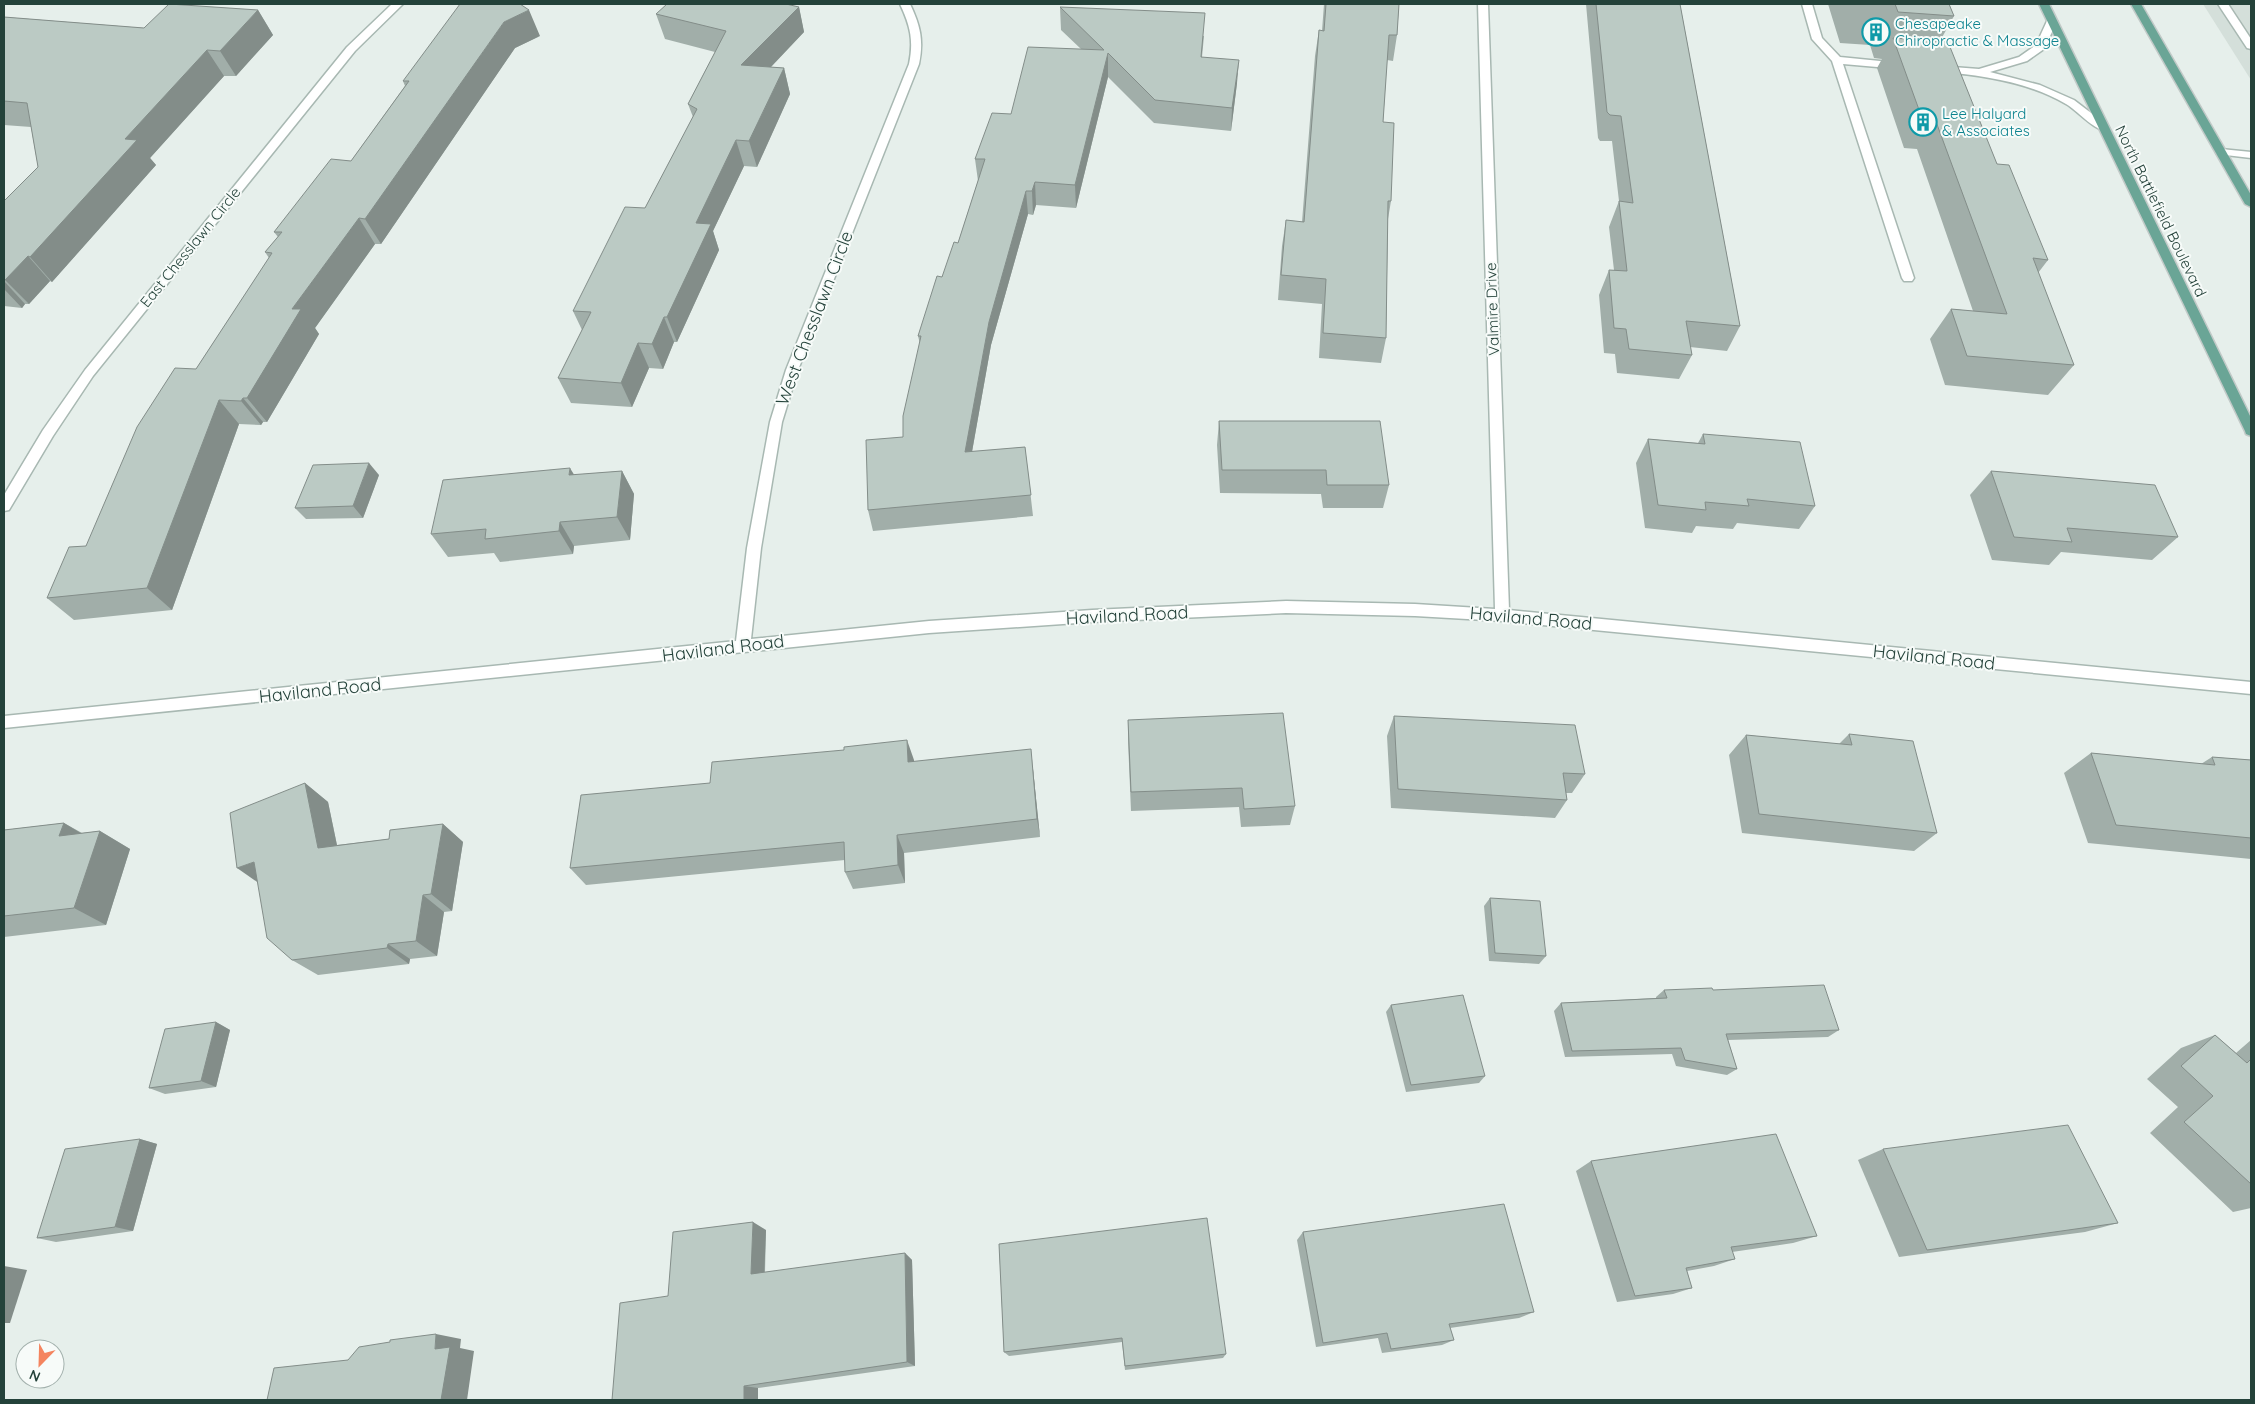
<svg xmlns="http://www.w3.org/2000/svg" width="2255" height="1404" viewBox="0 0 2255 1404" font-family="Quicksand,sans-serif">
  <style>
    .built { fill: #d4dfda }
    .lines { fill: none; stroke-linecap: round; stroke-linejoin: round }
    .lane-casing { stroke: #a8b8b2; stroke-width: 3 }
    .street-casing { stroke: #a8b8b2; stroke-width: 3 }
    .primary-casing { stroke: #c2cac8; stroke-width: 3 }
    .lane { fill: #fff; fill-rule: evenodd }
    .street { fill: #fff; fill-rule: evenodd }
    .primary { fill: #6aa596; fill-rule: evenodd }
    .wall { fill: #a1aea9 }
    .shaded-wall { fill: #838d89 }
    .building { fill: #bbcac4; stroke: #838d89 }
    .labels { text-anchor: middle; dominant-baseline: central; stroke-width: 4; stroke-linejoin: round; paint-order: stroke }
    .far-culture-label { font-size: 15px; fill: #0d838f; stroke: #f7fbf9; text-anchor: start }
    .far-street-label { font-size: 15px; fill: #24423a; stroke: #f7fbf9 }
    .street-label { font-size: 18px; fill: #24423a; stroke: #f7fbf9 }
  </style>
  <rect width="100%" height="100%" fill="#e6efeb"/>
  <polygon class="built" points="2203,4 2251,4 2251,80"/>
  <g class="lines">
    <g class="lane-casing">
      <g id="lane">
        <polygon points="1802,4 1812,4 1822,38 1840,57 1900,63 1905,66 1900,69 1843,64 1914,278 1912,281 1904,281 1902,278 1832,61 1812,39"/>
        <polygon points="2218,4 2228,4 2251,39 2251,49 2247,48"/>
        <path d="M2052 18 2057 21 2044 49 2027 61 1990 72 2040 85 2074 100 2108 126V130C2096 133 2077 110 2066 104 2029 82 1982 75 1940 72L1935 69 1940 66 1979 69 2019 57 2036 45 2047 21Z"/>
        <polygon points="2221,149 2251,152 2251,158 2217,154 2216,152"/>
      </g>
    </g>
    <g class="street-casing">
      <g id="street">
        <polygon points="392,4 403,4 355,51 93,376 53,436 9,510 4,511 4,495 43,430 85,370 347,47"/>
        <path d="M900 4H910C920 25 924 40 919 64L798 370 782 422 761 548 751 639 929 621 1092 610 1286 601 1415 604 1495 609 1478 4H1488L1509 610 2251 682V694L1502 621 1415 616 1286 613 1092 622 929 633 4 728V716L736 641 747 548 770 422 786 370 909 64C914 40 910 25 900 4Z"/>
      </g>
    </g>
    <g class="primary-casing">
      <g id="primary">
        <polygon points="2039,4 2049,4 2251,418 2251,436 2246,434 2245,431"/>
        <polygon points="2131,4 2141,4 2251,195 2251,207 2245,204"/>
      </g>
    </g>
    <use href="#lane" class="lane"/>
    <use href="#street" class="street"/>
    <use href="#primary" class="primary"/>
  </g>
  <g class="wall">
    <polygon points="1324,4 1399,4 1397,35 1393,61 1387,60 1383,122 1391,201 1388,219 1386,338 1381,363 1319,358 1322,304 1278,300 1282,246 1286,220 1302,222 1315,56 1319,30 1322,31"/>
    <polygon points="1586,4 1680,4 1740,326 1727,351 1690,347 1692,355 1679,379 1617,373 1615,354 1604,353 1599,295 1609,270 1614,270 1609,227 1619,201 1612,141 1600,141 1598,138"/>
    <polygon points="1828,4 1949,4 1954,16 1940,41 1997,164 2048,260 2038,273 2074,365 2048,395 1945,385 1930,339 1951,309 1973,311 1917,149 1904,148 1877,68 1882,59 1874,58 1870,45 1840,43"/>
    <polygon points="799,7 804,32 771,67 784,68 790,94 757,167 744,166 713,231 719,250 677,342 674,342 663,369 649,368 632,407 571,403 558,378 582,330 573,311 645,208 693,117 688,104 715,52 665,39 656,14"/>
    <polygon points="1060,7 1204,36 1202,57 1237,83 1231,131 1154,123 1108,77 1076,208 1036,205 1033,215 1028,214 991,345 972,452 1025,447 1033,516 873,531 868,510 903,437 920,344 918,336 942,277 958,243 978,181 975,159 1011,114 1081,49 1061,30"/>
    <polygon points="258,10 273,35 236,76 224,76 150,158 156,165 52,282 50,281 29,304 25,304 22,308 4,306 4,201 38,167 31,127 4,125 4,17 144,28"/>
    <polygon points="540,36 515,48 381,244 375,244 315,328 319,334 267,422 263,422 261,425 239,424 172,610 74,620 47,598 86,546 196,369 269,258 265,252 278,237 274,232 351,161 405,86 403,81"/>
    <polygon points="1219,421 1389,485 1383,508 1323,508 1321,494 1220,493 1217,445"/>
    <polygon points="1703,434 1815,506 1799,529 1737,523 1733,529 1696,526 1692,533 1645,528 1636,463 1648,439 1698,443"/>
    <polygon points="622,471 634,494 630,540 574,546 573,554 500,562 494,553 448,557 431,534 574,475"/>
    <polygon points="1991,471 2178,537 2152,560 2061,552 2049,565 1992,560 1970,495"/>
    <polygon points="379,475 363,518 306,519 295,508"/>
    <polygon points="1394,716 1585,774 1572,793 1566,793 1567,800 1555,818 1391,808 1387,736"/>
    <polygon points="1128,720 1295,806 1290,825 1241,827 1239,807 1131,811 1128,740"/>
    <polygon points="1849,734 1937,833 1914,851 1742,833 1729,755 1746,735 1839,744"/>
    <polygon points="2091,753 2201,764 2212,757 2251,760 2251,859 2088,843 2064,773"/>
    <polygon points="914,760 914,762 1033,769 1040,837 904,853 905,883 853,889 845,872 845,860 586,885 570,868"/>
    <polygon points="305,783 328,802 337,845 389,839 443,824 463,842 452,911 444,912 437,956 410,959 409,964 318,975 292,960"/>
    <polygon points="64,823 82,833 100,831 130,849 106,925 4,937 4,830"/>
    <polygon points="1490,898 1546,956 1539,964 1489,961 1484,906"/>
    <polygon points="1664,990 1713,990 1839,1030 1828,1037 1728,1040 1737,1069 1727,1075 1676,1066 1672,1054 1565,1057 1554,1011 1561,1003 1656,998 1656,997"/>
    <polygon points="1391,1005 1485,1076 1479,1083 1406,1092 1386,1012"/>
    <polygon points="216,1022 230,1030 216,1087 165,1094 149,1088"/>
    <polygon points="2215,1035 2236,1053 2251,1040 2251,1208 2233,1212 2150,1133 2178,1107 2147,1079 2181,1048"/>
    <polygon points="140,1139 157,1144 133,1231 56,1242 37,1238"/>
    <polygon points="1883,1149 2118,1223 2085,1232 1899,1257 1858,1160"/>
    <polygon points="1591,1161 1817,1236 1793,1243 1732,1252 1735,1259 1714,1266 1687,1271 1692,1288 1673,1294 1617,1302 1576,1171"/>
    <polygon points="766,1230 765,1273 905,1253 912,1260 915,1366 758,1388 758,1400 612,1400 668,1296"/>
    <polygon points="1303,1232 1534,1312 1519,1318 1450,1328 1454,1340 1442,1345 1382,1353 1378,1338 1316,1347 1297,1240"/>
    <polygon points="999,1244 1226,1354 1223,1358 1125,1370 1122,1342 1009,1356 1004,1352"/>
  </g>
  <g class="shaded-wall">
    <polygon points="799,7 804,32 748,91 741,65"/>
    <polygon points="258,10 273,35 236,76 220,51"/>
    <polygon points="529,10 540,36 515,48 381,244 365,219 504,22"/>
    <polygon points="207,50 224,76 150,158 156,165 52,282 30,257 125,139"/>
    <polygon points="1108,53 1108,77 1076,208 1075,185"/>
    <polygon points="1239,60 1237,83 1231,131 1232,108"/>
    <polygon points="784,68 790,94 757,167 749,141"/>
    <polygon points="736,140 744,166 713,231 719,250 677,342 667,317 696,223"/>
    <polygon points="1035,182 1036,205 1033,215 1032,191"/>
    <polygon points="1026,191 1028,214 991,345 968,474 965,452 989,322"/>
    <polygon points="359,218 375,244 315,328 319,334 267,422 247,398 292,309"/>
    <polygon points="28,256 50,281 29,304 5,280"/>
    <polygon points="4,281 25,304 22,308 4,289"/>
    <polygon points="664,317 674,342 663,369 652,344"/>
    <polygon points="638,343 649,368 632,407 621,383"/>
    <polygon points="243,398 263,422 261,425 241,401"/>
    <polygon points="219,400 239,424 172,610 147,588"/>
    <polygon points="369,463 379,475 363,518 353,506"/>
    <polygon points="570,468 584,491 569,475"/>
    <polygon points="622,471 634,494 630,540 617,517"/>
    <polygon points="560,522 574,546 573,554 559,531"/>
    <polygon points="907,740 914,760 914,782 908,762"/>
    <polygon points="1031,749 1033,769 1040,837 1037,819"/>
    <polygon points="305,783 328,802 341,865 318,848"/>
    <polygon points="64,823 94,841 59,836"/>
    <polygon points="443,824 463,842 452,911 431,894"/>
    <polygon points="100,831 130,849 106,925 74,908"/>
    <polygon points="897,835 904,853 905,883 898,865"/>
    <polygon points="254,862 263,886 237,868"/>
    <polygon points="423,895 444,912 437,956 416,941"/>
    <polygon points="388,944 410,959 409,964 387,948"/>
    <polygon points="216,1022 230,1030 216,1087 201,1081"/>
    <polygon points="140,1139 157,1144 133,1231 115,1227"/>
    <polygon points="753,1222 766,1230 764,1281 751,1274"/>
    <polygon points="905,1253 912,1260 915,1366 907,1362"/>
    <polygon points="4,1266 27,1270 10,1323 4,1323"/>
    <polygon points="436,1334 461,1339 460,1348 474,1351 467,1400 441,1400 435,1349"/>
    <polygon points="744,1386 758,1388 758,1400 744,1400"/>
  </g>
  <g class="building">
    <polygon points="169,4 258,10 220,51 207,50 125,139 137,140 30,257 28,256 5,280 4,279 4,201 38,167 27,103 4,101 4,17 144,28"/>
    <polygon points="460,4 520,4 529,10 504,22 365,219 359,218 292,309 301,309 247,398 243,398 241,401 219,400 147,588 47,598 69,547 86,546 137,427 175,368 196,369 272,253 265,252 282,232 274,232 331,159 351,161 409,81 403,81"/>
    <polygon points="667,4 786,4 799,7 741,65 784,68 749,141 736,140 696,223 711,224 667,317 664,317 652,344 638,343 621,383 558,378 591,312 573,311 625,207 645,208 697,109 688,104 726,31 656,14"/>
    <polygon points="1326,4 1399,4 1397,35 1389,35 1383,122 1394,123 1391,201 1388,201 1386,338 1323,333 1326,279 1281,275 1286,220 1304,222 1319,30 1324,31"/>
    <polygon points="1596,4 1680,4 1740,326 1686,321 1692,355 1629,349 1626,329 1614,328 1609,270 1627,271 1619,201 1633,203 1621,116 1610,115 1607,112"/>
    <polygon points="1895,4 1949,4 1954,16 1898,12"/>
    <polygon points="1060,7 1205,13 1201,57 1239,60 1232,108 1155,100 1108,53 1075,185 1035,182 1032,191 1026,191 989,322 965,452 1025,447 1031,495 868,510 866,440 903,437 903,416 921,336 918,336 937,276 942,277 954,242 958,243 985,159 975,159 992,113 1011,114 1028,47 1104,50"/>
    <polygon points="1893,38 1948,42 1997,164 2009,165 2048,260 2033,258 2074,365 1967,356 1951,309 2007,314 1935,119 1922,118"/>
    <polygon points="1219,421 1380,421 1389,485 1327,485 1326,470 1222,470"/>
    <polygon points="1703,434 1800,442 1815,506 1747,499 1749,506 1705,502 1706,510 1658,505 1648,439 1705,444"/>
    <polygon points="369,463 353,506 295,508 313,465"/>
    <polygon points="570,468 569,475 622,471 617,517 560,522 559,531 485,539 486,529 431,534 443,480"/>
    <polygon points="1991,471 2155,485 2178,537 2067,528 2072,542 2014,537"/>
    <polygon points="1283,713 1295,806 1244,809 1242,788 1131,792 1128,720"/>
    <polygon points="1394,716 1575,725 1585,774 1563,773 1567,800 1398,789"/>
    <polygon points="1849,734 1913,741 1937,833 1759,814 1746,735 1852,745"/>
    <polygon points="907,740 908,762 1031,749 1037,819 897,835 898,865 845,872 844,842 570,868 581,795 710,783 712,762 844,750 844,747"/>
    <polygon points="2091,753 2215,765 2212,757 2251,760 2251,838 2116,825"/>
    <polygon points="305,783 318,848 389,839 390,830 443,824 431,894 423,895 416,941 388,944 387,948 292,960 267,938 254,862 237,868 230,813"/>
    <polygon points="64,823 59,836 100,831 74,908 4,916 4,830"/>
    <polygon points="1490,898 1540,901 1546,956 1495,953"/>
    <polygon points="1824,985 1839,1030 1726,1034 1737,1069 1685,1060 1681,1048 1572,1051 1561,1003 1667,998 1664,990 1712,988 1713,990"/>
    <polygon points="1463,995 1485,1076 1411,1085 1391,1005"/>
    <polygon points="216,1022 201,1081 149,1088 165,1029"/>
    <polygon points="2215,1035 2247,1063 2251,1059 2251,1184 2184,1122 2213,1096 2181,1066"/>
    <polygon points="2068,1125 2118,1223 1927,1250 1883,1149"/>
    <polygon points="1776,1134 1817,1236 1731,1247 1735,1259 1686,1268 1692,1288 1635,1296 1591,1161"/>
    <polygon points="140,1139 115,1227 37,1238 65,1149"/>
    <polygon points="1504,1204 1534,1312 1449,1324 1454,1340 1391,1349 1387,1333 1323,1343 1303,1232"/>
    <polygon points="1207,1218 1226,1354 1125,1366 1122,1338 1004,1352 999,1244"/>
    <polygon points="753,1222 751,1274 905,1253 907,1362 744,1386 744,1400 612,1400 620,1303 668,1296 673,1232"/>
    <polygon points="436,1334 435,1349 450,1347 441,1400 267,1400 274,1368 348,1360 359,1347 390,1342 390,1340"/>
  </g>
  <defs>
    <g id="building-ring" transform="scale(1.4375)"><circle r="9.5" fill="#f7fbf9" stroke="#0f9aa8" stroke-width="1.5"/><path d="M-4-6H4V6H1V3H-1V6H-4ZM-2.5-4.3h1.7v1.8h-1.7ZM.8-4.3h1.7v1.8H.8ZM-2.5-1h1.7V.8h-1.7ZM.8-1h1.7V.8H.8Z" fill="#0f9aa8"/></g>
  </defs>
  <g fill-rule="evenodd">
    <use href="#building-ring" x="1876" y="32"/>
    <use href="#building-ring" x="1923" y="122"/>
  </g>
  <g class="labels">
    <g class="far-culture-label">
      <text x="1895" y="23">Chesapeake<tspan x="1895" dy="17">Chiropractic &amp; Massage</tspan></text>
      <text x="1942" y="113">Lee Halyard<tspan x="1942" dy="17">&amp; Associates</tspan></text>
    </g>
    <g class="far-street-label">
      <text transform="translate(2161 211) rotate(64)">North Battlefield Boulevard</text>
      <text transform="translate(190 247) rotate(-51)">East Chesslawn Circle</text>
      <text transform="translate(1492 309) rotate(-92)">Valmire Drive</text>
    </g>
    <g class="street-label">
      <text transform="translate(814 318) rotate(-69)">West Chesslawn Circle</text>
      <text transform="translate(1127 615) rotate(-3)">Haviland Road</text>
      <text transform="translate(1531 618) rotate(5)">Haviland Road</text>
      <text transform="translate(723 648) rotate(-7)">Haviland Road</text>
      <text transform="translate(1934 657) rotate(6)">Haviland Road</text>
      <text transform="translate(320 690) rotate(-6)">Haviland Road</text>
    </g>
  </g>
  <rect width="2255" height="1404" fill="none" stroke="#24423a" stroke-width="10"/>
  <g transform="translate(40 1364) rotate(203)"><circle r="24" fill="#f7fbf9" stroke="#a3b1ad"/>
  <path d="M0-4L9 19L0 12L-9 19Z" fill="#f4845f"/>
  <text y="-8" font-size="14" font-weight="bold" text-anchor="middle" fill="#24423a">N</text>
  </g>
</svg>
